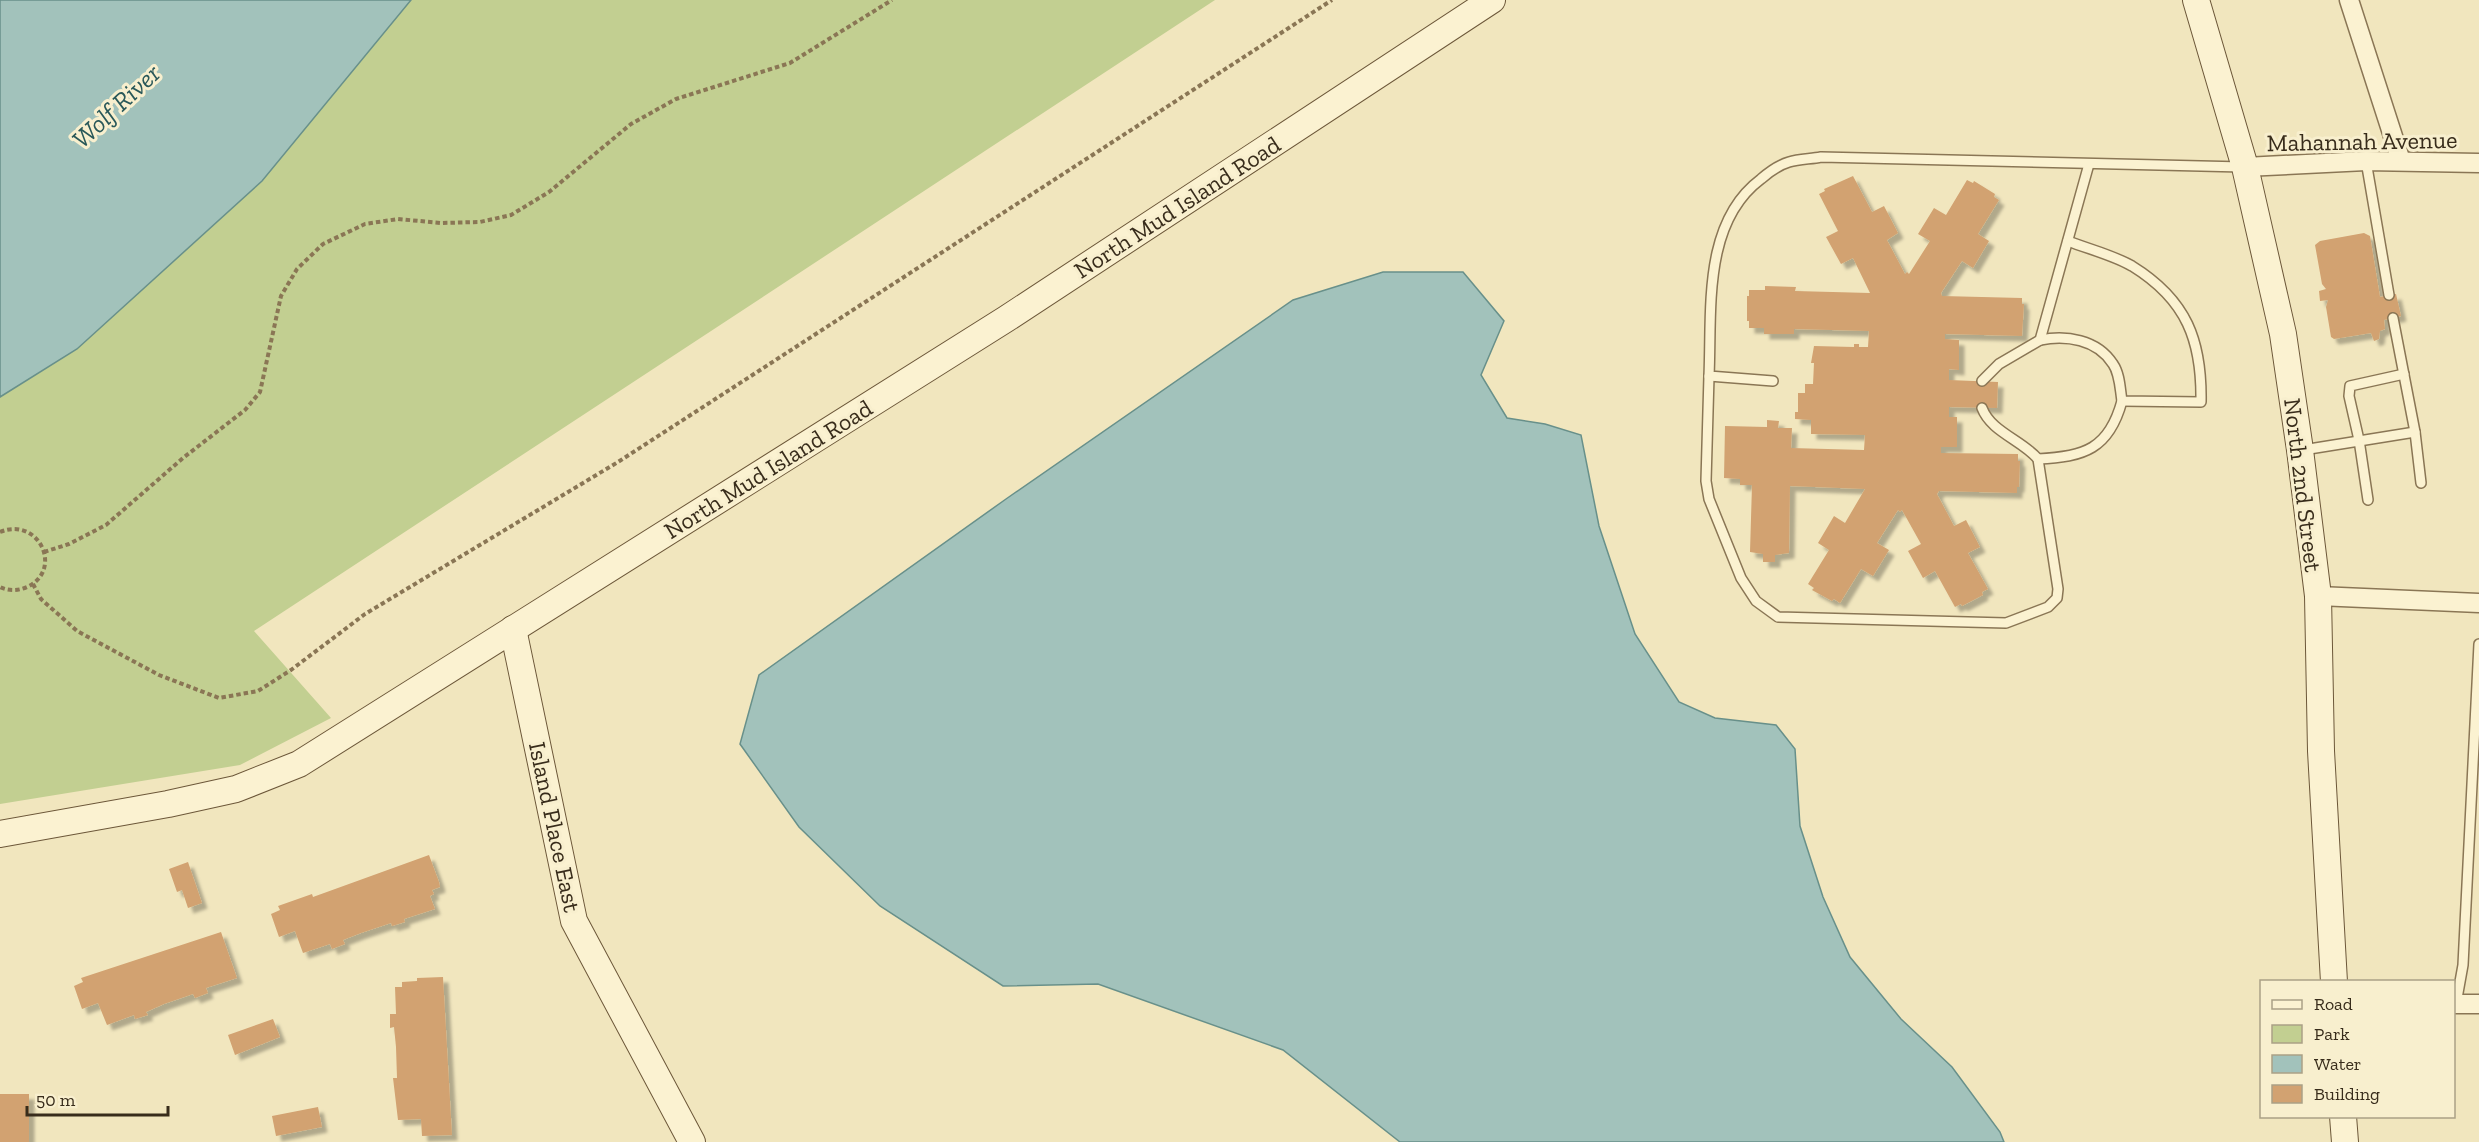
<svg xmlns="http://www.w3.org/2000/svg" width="2479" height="1142" viewBox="0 0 2479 1142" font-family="'Zilla Slab',serif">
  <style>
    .green { fill: #c2cf91 }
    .water { fill: #a2c2bb; stroke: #68908a; stroke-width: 1.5 }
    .building { fill: #d2a271; filter: url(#shadow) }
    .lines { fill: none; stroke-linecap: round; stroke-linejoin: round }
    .lane-casing { stroke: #8a7655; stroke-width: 12 }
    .street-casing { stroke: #8a7655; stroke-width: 21 }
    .secondary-casing { stroke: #6c5739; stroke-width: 28 }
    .path { stroke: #8a7655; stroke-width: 4; stroke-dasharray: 4.5 3; stroke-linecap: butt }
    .lane { stroke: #fbf2d1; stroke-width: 9 }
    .street { stroke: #fbf2d1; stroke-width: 18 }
    .secondary { stroke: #fbf2d1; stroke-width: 26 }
    .labels { text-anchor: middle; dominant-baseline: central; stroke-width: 6; stroke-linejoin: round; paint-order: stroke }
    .street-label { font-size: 24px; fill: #382c1b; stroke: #f8efce }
    .water-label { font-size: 26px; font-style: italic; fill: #295859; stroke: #f8efce }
  </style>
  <defs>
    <filter id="shadow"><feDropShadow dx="5.5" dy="5.5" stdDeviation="1.5" flood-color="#0004"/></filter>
  </defs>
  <rect width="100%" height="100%" fill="#f1e6be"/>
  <polygon class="green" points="411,0 1215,0 254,631 331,718 240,765 0,804 0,397 77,349 262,181"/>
  <g class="water">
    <polygon points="0,0 411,0 262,181 77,349 0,397"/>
    <polygon points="1383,272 1463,272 1504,321 1481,375 1507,418 1545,424 1581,435 1599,526 1635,634 1679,702 1715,718 1776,725 1795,749 1800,826 1823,897 1850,957 1901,1019 1952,1067 2000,1132 2004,1142 1400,1142 1283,1050 1098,984 1003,986 880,906 799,827 740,744 759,675 1006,499 1293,300"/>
  </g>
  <g class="building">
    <polygon points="1853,176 1872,212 1884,206 1898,233 1887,240 1905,274 1907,272 1909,274 1930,241 1918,234 1934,208 1946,215 1967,180 1973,183 1974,181 1995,194 1994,197 1999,200 1978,234 1989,241 1973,268 1962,261 1941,293 1942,296 2022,298 2022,304 2024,304 2022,336 1945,334 1945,339 1959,340 1959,370 1949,369 1949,380 1998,382 1997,408 1949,407 1949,417 1957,417 1957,447 1941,447 1941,453 2018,454 2018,461 2020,461 2019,487 2017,487 2017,493 1939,491 1937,494 1954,526 1966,520 1980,547 1968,553 1988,589 1982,592 1983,595 1962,606 1961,604 1955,607 1935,571 1923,578 1908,551 1921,544 1902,510 1900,512 1898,510 1877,543 1889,550 1873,576 1861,569 1840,603 1834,599 1832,601 1812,590 1814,588 1808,584 1829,550 1818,543 1834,516 1845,523 1865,489 1790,486 1789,553 1775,555 1775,562 1763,562 1763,554 1750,552 1752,485 1740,485 1740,479 1724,478 1725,426 1767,427 1767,420 1779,421 1778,428 1792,428 1791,448 1864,450 1865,435 1811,434 1811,420 1795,419 1795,412 1798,412 1798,393 1805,393 1805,384 1813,384 1814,363 1811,363 1814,346 1854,347 1854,344 1859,344 1859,347 1868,347 1869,331 1794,329 1794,334 1764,334 1764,328 1749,328 1749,321 1747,321 1747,296 1749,296 1749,290 1765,290 1765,286 1796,287 1795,291 1870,293 1853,258 1841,264 1826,237 1838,231 1819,194 1825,191 1824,189"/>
    <polygon points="2364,233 2370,236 2380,297 2396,294 2401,316 2384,320 2385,329 2380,331 2379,339 2374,341 2371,333 2334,339 2331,337 2326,307 2328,300 2320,301 2319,291 2326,289 2322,284 2315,245 2320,241"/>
    <polygon points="429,855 439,882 440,887 432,890 434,894 430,896 435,909 404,919 405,922 392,926 391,923 361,933 343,940 345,944 332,949 330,944 303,953 295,931 279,937 271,914 280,910 278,906 312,894 313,897"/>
    <polygon points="188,862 202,903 188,908 182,890 177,892 169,869"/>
    <polygon points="221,932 237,978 206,988 208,993 195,998 193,994 164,1004 146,1012 148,1015 135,1019 134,1015 107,1025 98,1003 82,1009 74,986 83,982 81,978"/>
    <polygon points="443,977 452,1135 422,1136 421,1119 398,1120 393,1078 397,1078 396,1047 394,1027 390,1028 390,1014 396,1014 395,987 402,987 402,982 417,981 417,978"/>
    <polygon points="273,1019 280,1037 235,1055 228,1035"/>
    <rect x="0" y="1094" width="29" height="48"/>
    <polygon points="318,1107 322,1127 276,1136 272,1116"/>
  </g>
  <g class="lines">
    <g class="lane-casing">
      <g id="lane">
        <polyline points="2366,161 2389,295"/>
        <path d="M2040 340C2066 335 2097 339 2113 364 2120 374 2120 389 2122 401L2201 402C2202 341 2187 300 2132 266 2113 255 2088 249 2068 241"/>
        <path d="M1709 376 1706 481 1709 499 1741 578 1756 601 1778 617 2006 623 2048 607 2057 598 2058 589 2038 459C2022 440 1991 432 1982 408"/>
        <path d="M1773 381 1709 376C1712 310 1702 223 1761 179 1769 172 1779 165 1789 162 1799 159 1811 159 1821 157L2243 167"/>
        <polyline points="1982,381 1999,364 2040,340 2089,164"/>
        <polyline points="2415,432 2421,483"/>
        <polyline points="2303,450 2415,432 2393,318"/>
        <path d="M2038 459C2084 457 2109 449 2122 401"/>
        <polyline points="2368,500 2359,440 2349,396 2350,386 2404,374"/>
        <polyline points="2456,1004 2463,965 2479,644"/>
      </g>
    </g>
    <g class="street-casing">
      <g id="street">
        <polyline points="2349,0 2401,161"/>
        <polyline points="2245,167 2366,161 2479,163"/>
        <polyline points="2318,596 2479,603"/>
        <polyline points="2454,1004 2479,1004"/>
      </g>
    </g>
    <g class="secondary-casing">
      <g id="secondary">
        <polyline points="2196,0 2245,167 2283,334 2300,450 2318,596 2321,751 2334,982"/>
        <polyline points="513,629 574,921 692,1142"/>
        <polyline points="0,834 168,804 236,789 299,764 1006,319 1492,0"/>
        <polyline points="2343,1116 2345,1142"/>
      </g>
    </g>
    <g class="path">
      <path d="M0 532C39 516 64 570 27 587 18 591 8 591 0 587"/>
      <polyline points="44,552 69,544 106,525 183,458 245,410 260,392 281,296 297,269 323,244 365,224 398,219 441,223 480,222 511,215 549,192 631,124 676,99 790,63 892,0"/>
      <polyline points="33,584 41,599 77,631 159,675 219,698 258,691 291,670 365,614 618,462 1332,0"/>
    </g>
    <use href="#lane" class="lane"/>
    <use href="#street" class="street"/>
    <use href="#secondary" class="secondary"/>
  </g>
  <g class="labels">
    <g class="street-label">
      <text transform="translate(2362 141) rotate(-1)">Mahannah Avenue</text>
      <text transform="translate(1177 207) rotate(-33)">North Mud Island Road</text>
      <text transform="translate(768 469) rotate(-32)">North Mud Island Road</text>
      <text transform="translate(2303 485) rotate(83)">North 2nd Street</text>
      <text transform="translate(555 827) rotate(78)">Island Place East</text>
    </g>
    <g class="water-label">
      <text transform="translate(116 106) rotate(-43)">Wolf River</text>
    </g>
  </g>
  <rect x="2260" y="980" width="195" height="138" fill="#f8efce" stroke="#aba186" stroke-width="1.5"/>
  <rect x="2272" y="1000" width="30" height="9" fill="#fbf2d1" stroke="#aba186" stroke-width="1.5"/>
  <text x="2314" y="1010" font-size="18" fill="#382c1b">Road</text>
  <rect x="2272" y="1025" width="30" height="18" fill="#c2cf91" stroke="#aba186" stroke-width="1.5"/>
  <text x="2314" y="1040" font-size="18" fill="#382c1b">Park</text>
  <rect x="2272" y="1055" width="30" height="18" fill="#a2c2bb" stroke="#aba186" stroke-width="1.5"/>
  <text x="2314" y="1070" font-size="18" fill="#382c1b">Water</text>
  <rect x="2272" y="1085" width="30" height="18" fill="#d2a271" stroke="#aba186" stroke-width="1.5"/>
  <text x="2314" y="1100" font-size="18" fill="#382c1b">Building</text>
  <path d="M27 1106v9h141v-9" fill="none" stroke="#382c1b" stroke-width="3"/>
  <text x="36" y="1106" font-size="18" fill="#382c1b" stroke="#f8efce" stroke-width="4.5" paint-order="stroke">50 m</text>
</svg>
